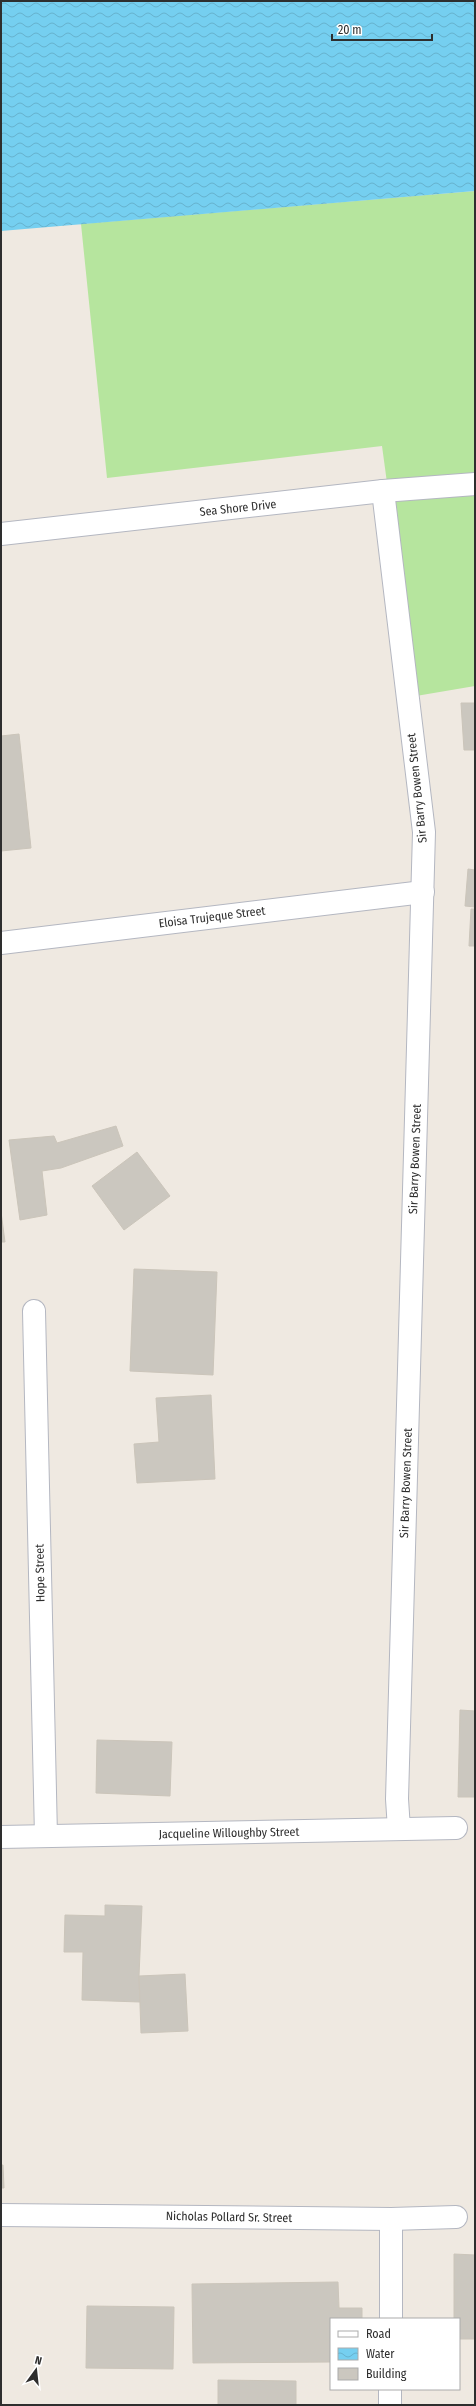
<svg xmlns="http://www.w3.org/2000/svg" width="476" height="2406" viewBox="0 0 476 2406" font-family="'Fira Sans Condensed',sans-serif">
  <style>
    .grass { fill: #b6e59e }
    .water { fill: url(#water-waves) }
    .building { fill: #cbc7bf; stroke: #cbc5ba }
    .lines { fill: none; stroke-linecap: round; stroke-linejoin: round }
    .minor-casing { stroke: #b4b7c1; stroke-width: 24 }
    .minor { stroke: #fff; stroke-width: 22 }
    .labels { text-anchor: middle; dominant-baseline: central; stroke-width: 3.5; stroke-linejoin: round; paint-order: stroke }
    .street-label { font-size: 12px; fill: #2e2e2e; stroke: #fff }
  </style>
  <defs>
    <pattern id="water-waves" width="16" height="10" patternUnits="userSpaceOnUse"><rect width="16" height="10" fill="#75cff0"/><path d="M0 5q4-4 8 0t8 0" fill="none" stroke="#66b2ce"/></pattern>
  </defs>
  <rect width="100%" height="100%" fill="#efe9e1"/>
  <polygon class="grass" points="475,191 475,686 416,696 382,446 107,478 81,224"/>
  <polygon class="water" points="1,1 475,1 475,191 1,231"/>
  <g class="building">
    <polygon points="461,703 475,703 475,750 464,750"/>
    <polygon points="19,734 31,848 1,851 1,736"/>
    <polygon points="468,869 475,870 475,907 465,906"/>
    <polygon points="471,909 475,909 475,946 469,946"/>
    <polygon points="116,1126 123,1146 61,1168 42,1171 47,1215 20,1220 9,1140 54,1136 57,1143"/>
    <polygon points="137,1152 170,1196 124,1230 92,1186"/>
    <polygon points="1,1212 5,1242 1,1242"/>
    <polygon points="134,1269 217,1272 213,1375 130,1371"/>
    <polygon points="211,1395 215,1479 137,1483 134,1444 159,1442 156,1398"/>
    <polygon points="460,1710 475,1711 475,1797 458,1797"/>
    <polygon points="97,1740 172,1742 170,1796 96,1793"/>
    <polygon points="105,1905 142,1906 139,1976 140,2002 82,2000 83,1952 64,1952 65,1915 105,1916"/>
    <polygon points="185,1974 188,2031 141,2033 139,1976"/>
    <polygon points="1,2165 3,2165 4,2188 1,2188"/>
    <polygon points="454,2254 475,2255 475,2339 459,2339 459,2319 454,2319"/>
    <polygon points="338,2282 339,2308 362,2308 362,2319 331,2319 331,2362 193,2363 192,2284"/>
    <polygon points="87,2306 174,2307 173,2369 86,2368"/>
    <polygon points="218,2380 296,2381 296,2405 218,2405"/>
  </g>
  <g class="lines">
    <g class="minor-casing">
      <g id="minor">
        <polyline points="383,491 424,832 397,1799 399,1829"/>
        <polyline points="1,534 383,491 475,484"/>
        <polyline points="1,943 423,892"/>
        <polyline points="34,1311 46,1836"/>
        <polyline points="1,1837 456,1828"/>
        <polyline points="1,2215 391,2219 456,2217"/>
        <polyline points="391,2319 391,2219"/>
        <polyline points="390,2405 390,2389"/>
      </g>
    </g>
    <use href="#minor" class="minor"/>
  </g>
  <g class="labels">
    <g class="street-label">
      <text transform="translate(238 508) rotate(-6)">Sea Shore Drive</text>
      <text transform="translate(417 788) rotate(-96)">Sir Barry Bowen Street</text>
      <text transform="translate(212 917) rotate(-7)">Eloisa Trujeque Street</text>
      <text transform="translate(415 1159) rotate(-88)">Sir Barry Bowen Street</text>
      <text transform="translate(406 1483) rotate(-88)">Sir Barry Bowen Street</text>
      <text transform="translate(40 1573) rotate(-91)">Hope Street</text>
      <text transform="translate(229 1833) rotate(-1)">Jacqueline Willoughby Street</text>
      <text transform="translate(229 2217) rotate(1)">Nicholas Pollard Sr. Street</text>
    </g>
  </g>
  <rect width="476" height="2406" fill="none" stroke="#2e2e2e" stroke-width="4"/>
  <rect x="330" y="2318" width="130" height="72" fill="#ffffff" stroke="#ababab"/>
  <rect x="338" y="2331" width="20" height="6" fill="#ffffff" stroke="#ababab"/>
  <text x="366" y="2338" font-size="12" fill="#2e2e2e">Road</text>
  <rect x="338" y="2348" width="20" height="12" fill="url(#water-waves)" stroke="#ababab"/>
  <text x="366" y="2358" font-size="12" fill="#2e2e2e">Water</text>
  <rect x="338" y="2368" width="20" height="12" fill="#cbc7bf" stroke="#ababab"/>
  <text x="366" y="2378" font-size="12" fill="#2e2e2e">Building</text>
  <g transform="translate(36 2370) rotate(15)" stroke="#ffffff" stroke-width="3" paint-order="stroke">
  <path d="M0-3L7 15L0 10L-7 15Z" fill="#2e2e2e"/>
  <text y="-6" font-size="11" font-weight="bold" text-anchor="middle" fill="#2e2e2e">N</text>
  </g>
  <path d="M332 34v6h100v-6" fill="none" stroke="#2e2e2e" stroke-width="2"/>
  <text x="338" y="34" font-size="12" fill="#2e2e2e" stroke="#ffffff" stroke-width="3" paint-order="stroke">20 m</text>
</svg>
